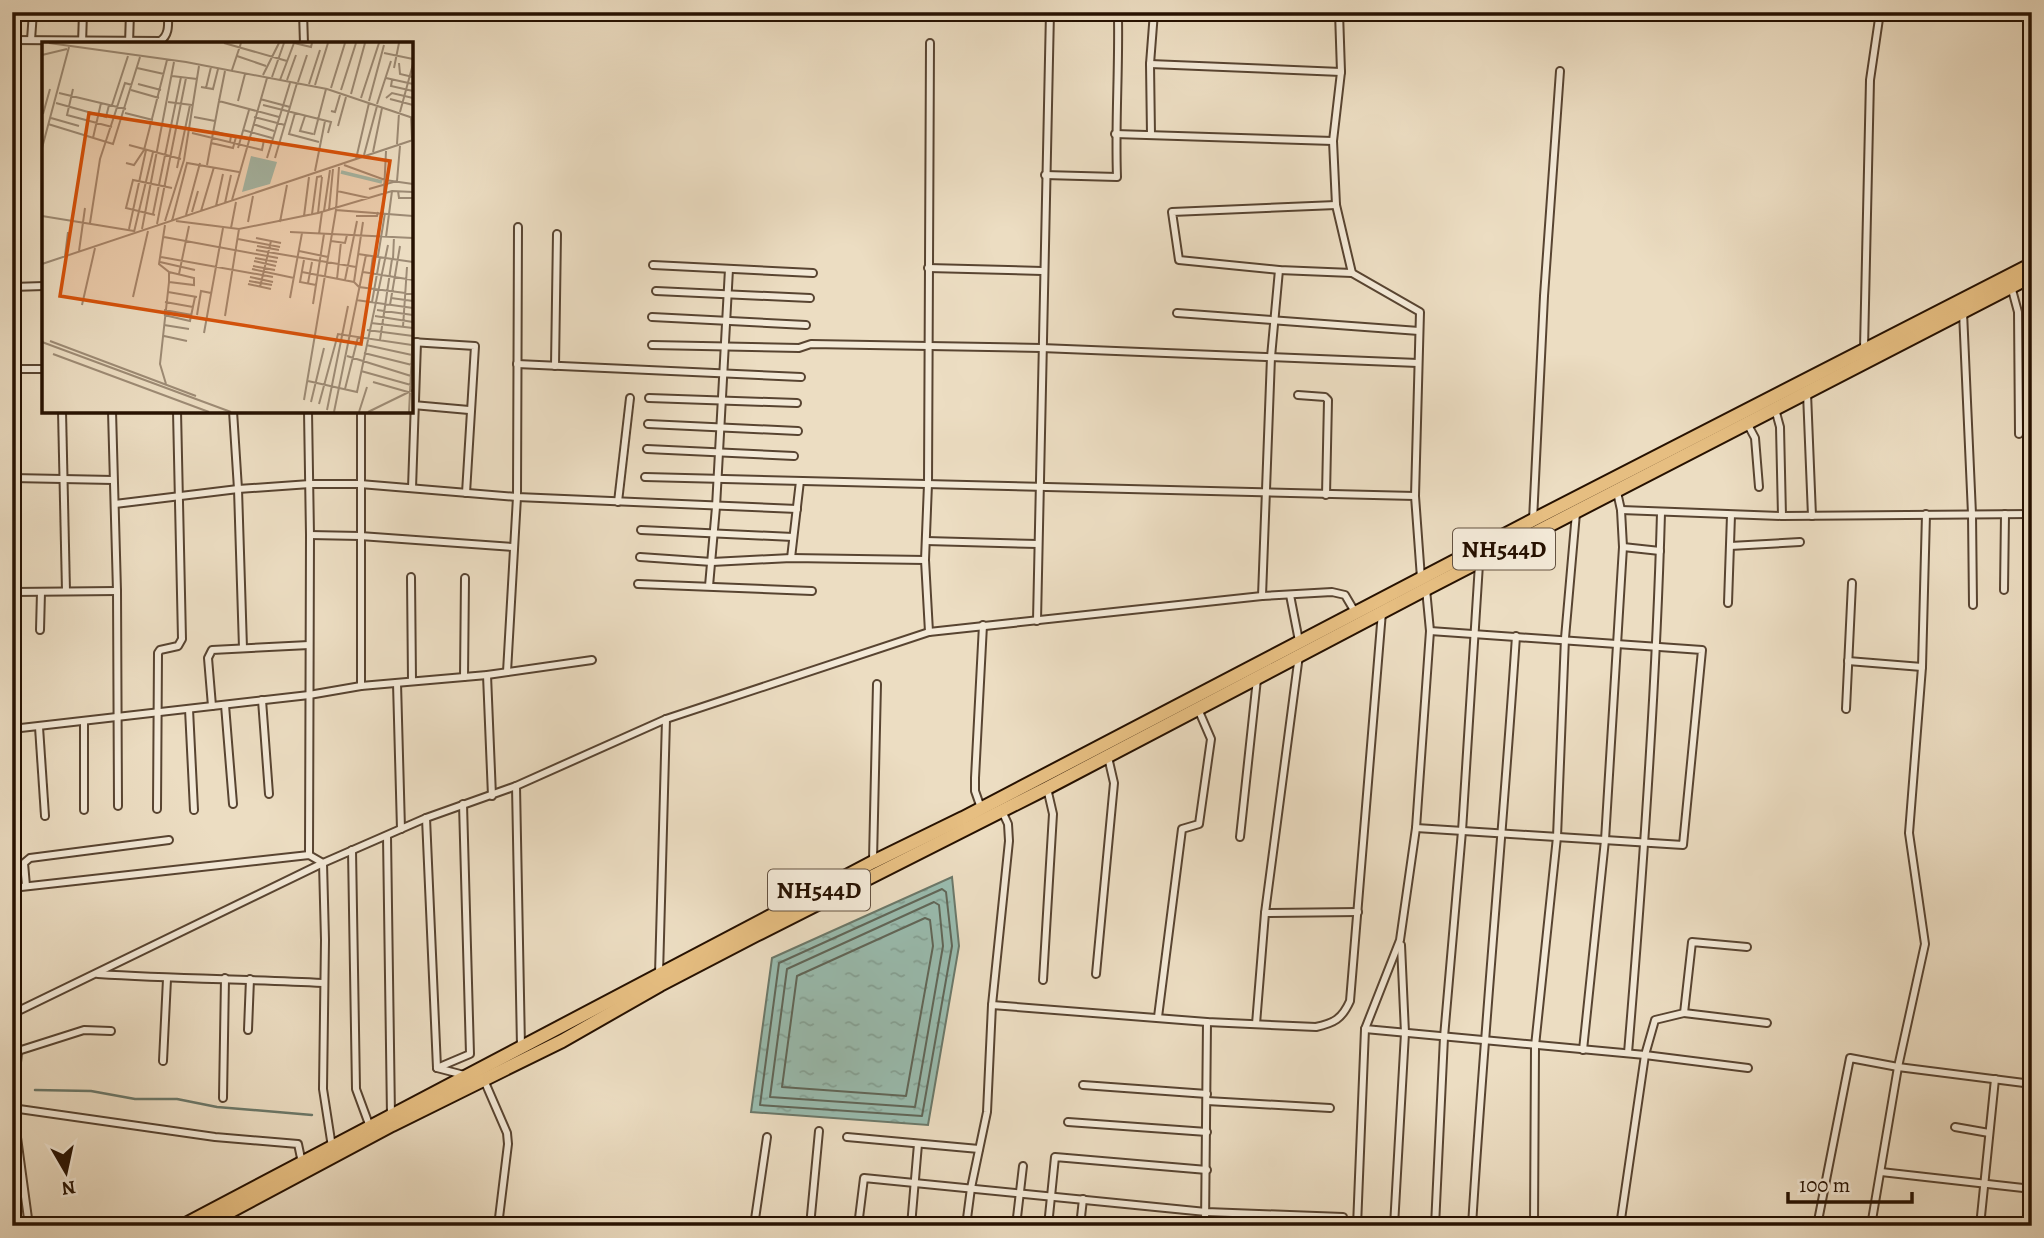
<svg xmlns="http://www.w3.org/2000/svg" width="2044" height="1238" viewBox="0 0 2044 1238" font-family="Alegreya,serif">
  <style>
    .water { fill: url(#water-ripples); stroke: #6b7869; stroke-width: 2 }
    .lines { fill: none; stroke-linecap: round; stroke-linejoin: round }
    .shore { stroke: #606658; stroke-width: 2 }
    .stream { stroke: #6b7869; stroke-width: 2.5 }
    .street-casing { stroke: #584431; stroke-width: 10 }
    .highway-casing { stroke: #261101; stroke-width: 16 }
    .street { stroke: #f3e9d7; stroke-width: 6 }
    .highway { stroke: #e6be81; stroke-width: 12 }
    .labels { text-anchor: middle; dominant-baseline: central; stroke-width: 6; stroke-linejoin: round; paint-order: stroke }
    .shield { fill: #f3e9d7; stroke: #645241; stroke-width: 2 }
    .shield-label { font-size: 24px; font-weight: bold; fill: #261101 }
    .inset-river { fill: none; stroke: #99bcaf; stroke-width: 3.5 }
    .inset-road { fill: none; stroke: #9d8b75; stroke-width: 2 }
    .view { fill: #d5520b; fill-opacity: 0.15; stroke: #d5520b; stroke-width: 3.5 }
    .inset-edge { fill: none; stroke: #261101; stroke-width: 3.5 }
  </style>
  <defs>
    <pattern id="water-ripples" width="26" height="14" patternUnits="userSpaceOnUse" patternTransform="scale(1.75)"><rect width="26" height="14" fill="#99bcaf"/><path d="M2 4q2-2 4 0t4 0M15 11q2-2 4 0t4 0" fill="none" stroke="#84a195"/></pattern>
  </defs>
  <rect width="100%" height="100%" fill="#ecddc2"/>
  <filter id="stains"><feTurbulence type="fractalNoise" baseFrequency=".00286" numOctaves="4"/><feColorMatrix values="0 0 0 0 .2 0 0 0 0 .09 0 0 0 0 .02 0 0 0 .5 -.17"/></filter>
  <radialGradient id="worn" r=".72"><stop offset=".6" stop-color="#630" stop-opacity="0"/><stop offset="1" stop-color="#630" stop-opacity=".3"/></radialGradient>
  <polygon class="water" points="952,877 959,946 928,1125 751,1112 772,958"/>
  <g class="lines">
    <g class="shore">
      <polygon points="942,889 946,892 952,946 922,1116 760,1105 779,963"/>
      <polygon points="934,902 939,905 943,946 915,1107 770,1097 787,969"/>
      <polygon points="925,918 930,920 933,946 906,1096 782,1087 797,976"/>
    </g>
    <polyline class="stream" points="35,1090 91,1091 135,1099 177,1099 217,1107 312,1115"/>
    <g class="street-casing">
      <g id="street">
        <polyline points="303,12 304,44"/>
        <polyline points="1339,12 1341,72 1333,141 1336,205 1352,273 1420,312 1415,496 1421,578"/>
        <polyline points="1154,13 1339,17"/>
        <path d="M12 40 160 41C170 35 168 23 168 12"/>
        <polyline points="31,40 33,12"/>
        <polyline points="82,44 83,12"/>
        <polyline points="129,44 130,12"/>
        <polyline points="1150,64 1341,72"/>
        <polyline points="1115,134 1333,141"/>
        <polyline points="1151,135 1150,64 1154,12"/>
        <path d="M1045 175 1117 177C1115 123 1119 71 1118 18"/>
        <polyline points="1336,205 1172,212 1179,260 1279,270 1352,273"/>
        <polyline points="653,265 813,273"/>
        <polyline points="928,268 1042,271"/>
        <polyline points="2011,286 2018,312 2019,434"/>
        <polyline points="12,287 44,286"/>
        <polyline points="656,291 810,298"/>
        <polyline points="1963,312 1972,514 1973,605"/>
        <polyline points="1177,313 1419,331"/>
        <polyline points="652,317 806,325"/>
        <polyline points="411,342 475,346 466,493"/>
        <polyline points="652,345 799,348 811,344 1041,348 1418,363"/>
        <polyline points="1864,348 1870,80 1880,12"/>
        <polyline points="517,364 801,377"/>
        <polyline points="555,366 557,234"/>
        <polyline points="12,373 13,369 44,369"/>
        <polyline points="1807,393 1812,516"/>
        <polyline points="1298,395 1325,397 1328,400 1326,495"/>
        <polyline points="649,398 797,403"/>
        <polyline points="413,405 469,410"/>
        <polyline points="1775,409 1780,427 1782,516"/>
        <polyline points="62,411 66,591"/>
        <polyline points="112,411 117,591 118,806"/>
        <polyline points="233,411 238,489 243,648"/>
        <polyline points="308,411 310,535 309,855"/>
        <polyline points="1747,423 1755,438 1759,487"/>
        <polyline points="648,424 798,431"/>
        <polyline points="12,432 15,592"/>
        <polyline points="647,449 794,456"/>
        <polyline points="645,477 1415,496"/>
        <polyline points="12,478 113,480"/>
        <polyline points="412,488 417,342"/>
        <polyline points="618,502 630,398"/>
        <polyline points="115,504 238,489 310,484 360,484 517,497 797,509"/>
        <polyline points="1621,510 1782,516 2032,514"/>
        <polyline points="1533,520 1544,296 1560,71"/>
        <polyline points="641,530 793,537"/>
        <polyline points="310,535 360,536 513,547"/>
        <polyline points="926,541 1038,544"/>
        <polyline points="1730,546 1800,542"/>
        <polyline points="1623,547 1660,551"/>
        <polyline points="640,557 712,562 791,558 925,560"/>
        <polyline points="791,558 800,481"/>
        <polyline points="411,577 412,681"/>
        <polyline points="638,584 812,591"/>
        <polyline points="709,586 716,507 729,269"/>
        <polyline points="2004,590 2005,514"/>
        <polyline points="14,592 117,591"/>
        <polyline points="1290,595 1299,641"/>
        <polyline points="1262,596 1271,357 1279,270"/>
        <polyline points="1728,603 1731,515"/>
        <path d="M1037 621C1040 418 1044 215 1050 12"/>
        <polyline points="40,630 41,592"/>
        <polyline points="929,632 925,560 928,484 930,43"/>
        <polyline points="1848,661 1922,667"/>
        <polyline points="507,672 517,497 518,227"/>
        <polyline points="487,675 492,796"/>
        <polyline points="464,677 465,578"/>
        <polyline points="397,683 401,829"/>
        <polyline points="361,686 361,411"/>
        <polyline points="262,700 269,794"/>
        <polyline points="225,705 233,804"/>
        <polyline points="212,706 208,658 212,650 309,645"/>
        <polyline points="189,709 194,810"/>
        <polyline points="1846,709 1852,583"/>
        <polyline points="84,721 84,810"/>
        <polyline points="39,727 45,816"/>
        <polyline points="12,729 309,695 361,686 487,675 592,660"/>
        <polyline points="516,786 521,1047"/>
        <polyline points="981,808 975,791 975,778 983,625"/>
        <polyline points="157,809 158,653 160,650 178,646 182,639 177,411"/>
        <polyline points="426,818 437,1068 464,1075"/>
        <polyline points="1416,828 1683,845 1702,650 1430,631"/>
        <polyline points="387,836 391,1116"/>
        <polyline points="1240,837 1257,679"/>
        <polyline points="352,850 356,1089 370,1127"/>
        <polyline points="873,860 877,684"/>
        <polyline points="26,886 24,863 30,858 169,840"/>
        <polyline points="12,888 309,855 323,863 325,940 323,1089 332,1147"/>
        <polyline points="1265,913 1358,912"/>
        <path d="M98 974C173 979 248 979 323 983"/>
        <polyline points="659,974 666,719"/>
        <polyline points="1096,974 1114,783 1108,757"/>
        <polyline points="1043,980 1053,814 1047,788"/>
        <path d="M992 1005 1207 1022 1316 1027C1334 1023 1342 1019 1350 1001L1382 612"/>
        <polyline points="1684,1013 1767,1023"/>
        <polyline points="12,1014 323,863 426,818 516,786 666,719 929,632 1262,596 1332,592 1345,595 1355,612"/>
        <polyline points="1158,1017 1182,829 1199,824 1211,739 1198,709"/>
        <polyline points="1256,1024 1265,913 1299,655"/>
        <polyline points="12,1027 18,1051 13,1108 29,1226"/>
        <polyline points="1365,1029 1645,1055 1748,1068"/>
        <polyline points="248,1030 250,979"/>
        <polyline points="1583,1050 1605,840 1623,547 1621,510 1617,492"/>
        <path d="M1628 1053C1643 873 1656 694 1661 513"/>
        <polyline points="12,1055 18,1051 84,1030 111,1031"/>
        <polyline points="163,1061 167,979"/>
        <polyline points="437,1068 470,1054 463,804"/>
        <polyline points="484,1080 507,1133 508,1144 498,1226"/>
        <polyline points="1083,1085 1207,1094"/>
        <polyline points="223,1098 225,978"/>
        <polyline points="1207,1101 1330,1108"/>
        <polyline points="12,1108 215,1137 298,1144 302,1163"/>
        <polyline points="1068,1122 1207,1132"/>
        <polyline points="1955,1127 1989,1133"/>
        <polyline points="847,1137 979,1149"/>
        <polyline points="1881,1172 2032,1189"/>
        <polyline points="754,1226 767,1137"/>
        <polyline points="810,1226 819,1131"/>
        <polyline points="858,1226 864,1178 1206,1212 1343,1217"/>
        <polyline points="911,1226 918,1144"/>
        <polyline points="966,1226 971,1188 987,1112 992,1005 1009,841 1008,824 1002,811"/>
        <polyline points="1016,1226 1023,1166"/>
        <polyline points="1048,1226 1055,1157 1207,1170"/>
        <polyline points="1080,1226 1083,1199"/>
        <polyline points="1205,1226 1207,1022"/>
        <polyline points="1357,1226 1365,1029 1400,940 1416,828 1430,631 1426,589"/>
        <polyline points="1394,1226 1405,1033 1401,945"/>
        <polyline points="1435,1226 1444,1037 1462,831 1479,564"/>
        <path d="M1472 1226C1484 1029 1503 833 1516 636"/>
        <polyline points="1534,1226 1535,1046 1557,837 1565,638 1576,513"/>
        <polyline points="1620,1226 1645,1055 1655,1020 1684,1013 1692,942 1747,947"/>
        <polyline points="1817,1226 1850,1058 1898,1067 2032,1084"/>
        <polyline points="1871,1226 1898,1067 1925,944 1909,833 1922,667 1926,514"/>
        <polyline points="1980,1226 1995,1079"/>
      </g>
    </g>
    <g class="highway-casing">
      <g id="highway">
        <polyline points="182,1226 873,862 963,818 1533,520 2032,264"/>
        <polyline points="203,1226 392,1125 562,1041 660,985 756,935 1047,788 1426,589 2032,276"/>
      </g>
    </g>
    <use href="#street" class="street"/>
    <use href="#highway" class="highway"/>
  </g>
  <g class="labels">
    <g class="shield">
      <rect x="1453" y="528.5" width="102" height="41" rx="5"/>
      <rect x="768" y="869.5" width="102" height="41" rx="5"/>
    </g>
    <g class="shield-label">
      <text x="1504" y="549">NH544D</text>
      <text x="819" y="890">NH544D</text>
    </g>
  </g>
  <g transform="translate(42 42)">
    <rect width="371" height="371" fill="#ecddc2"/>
    <path d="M209 114 235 120 228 142 200 150Z" fill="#99bcaf"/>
    <path class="inset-river" d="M299 130 340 140"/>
    <path class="inset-road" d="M7 1 144 20 285 47 371 76M182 1 245 19M252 1 269 5 270 1M342 11 371 17M0 13 25 7M195 14 224 24M357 21 358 32 371 35M95 26 122 32M352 26 357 1M190 28 199 1M221 33 237 1M130 34 155 37M230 35 242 1M344 36 371 42M238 38 252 1M245 38 254 13M350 38 349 44 371 49M256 40 265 13M96 42 119 48M267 42 278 8M273 43 286 1M159 45 171 47 176 27M164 46 169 25M289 46 303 1M31 47 25 73 70 85M89 48 117 56M299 48 314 1M17 51 84 67M309 52 323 1M319 56 337 1M344 56 350 51 371 56M218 57 248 65M348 57 371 63M177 59 183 29M196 59 203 32M327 59 342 3M126 60 150 63M14 61 64 75 67 63M335 62 349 19M70 63 86 14M221 63 289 80 286 91M289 69 293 70 298 53M358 70 371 22M83 71 111 78M253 71 247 92 277 100M1 72 8 47M263 74 258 89 271 92M152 75 173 79M212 75 243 83M369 75 370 98M9 76 37 84M6 82 71 102 98 15M211 82 232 89M296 84 304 55M201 88 230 96M171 89 189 94 188 100M150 91 220 108 222 98M272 93 284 47M51 96 59 61M169 101 191 106 194 95M355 102 357 71M87 103 139 117M0 106 27 5M196 106 207 68M331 110 340 66M322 113 335 64M225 116 248 41M233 116 255 41M314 117 327 61M84 121 92 123 102 108 125 18M165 123 177 59 237 75M302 123 343 138 371 142M297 125 294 168 371 174M135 126 148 63M273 129 283 79M327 147 355 139 358 104M295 149 327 156M356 149 357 156H371M190 158 225 36M183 161 189 133M174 164 181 132M287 168 291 127M159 169 172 125M282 169 288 128M150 170 156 149M276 171 280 135M341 171 344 109M111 172 139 35M270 172 275 135 280 134M113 173 84 166 91 138 130 146M144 173 158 121M0 174 92 189M262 174 267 135M314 174H335L336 170M123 179 142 118 157 24M130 179 145 121 197 130M134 179 197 187 276 171 350 149 371 150M206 180 211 154M238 180 245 143M48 181 58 117 83 41 90 43M115 182 144 36M123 183 117 222 127 230V240L118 322 124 342M189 186 194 160M87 187 104 108M100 187 132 20M92 190 111 110M248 190 371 196M277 192 280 170M336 194 339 170M122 195 236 216M344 195 350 149M214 196 239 201M196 197 238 205M289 199 303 201 305 193M215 204 237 208M214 208 314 225M37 209 43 166M257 209 286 215M316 212 371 220M23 214 26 190M336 214 343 171M119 215 231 235M213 216 235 220M351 217 352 195M262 218 258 240 274 243M212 219 234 224M118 220 153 228M0 222 371 98M211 224 233 228M210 227 252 236M127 230 152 236V243L127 240M260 230 312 240 317 245 371 252M321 230 371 238M137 232 147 184M208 235 231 240M295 237 299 200M303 238 315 179M207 239 230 243M312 240 321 180M266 241 270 220M206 242 229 247M218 245 229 199M327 245 331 214M126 250 155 255M91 255 106 189M248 256 260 191M349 256 371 259M314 258 371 266M123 260 151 265M330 260 338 215M271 262 282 192M40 263 53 206M348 263 358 204M122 268 150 273M335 268 371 273M122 273 148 279 153 255M155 273 159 249 169 251M183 274 197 187M333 274 371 280M329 281 371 286M122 283 147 287M361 285 365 225M325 288 371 294M162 291 181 186M122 294 145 299M338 298 350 217M8 299 154 354M0 300 189 370M324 303 370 313M322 311 370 323M11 312 167 370M305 314 369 334M319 329 369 343M266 339 315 350 346 203M331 340 366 350M303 347 316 295M262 358 294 168M269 360 282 306M277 362 296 292 370 303M285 368 306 264M292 370 324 213M317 370 325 345M326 370 371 348M367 370 371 289"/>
    <path class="view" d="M47 71 348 119 319 302 18 254Z"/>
    <rect width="371" height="371" class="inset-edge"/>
  </g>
  <rect width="2044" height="1238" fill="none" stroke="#ecddc2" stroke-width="42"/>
  <rect x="14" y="14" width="2016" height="1210" fill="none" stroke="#261101" stroke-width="3.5"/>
  <rect x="21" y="21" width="2002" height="1196" fill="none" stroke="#261101" stroke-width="2"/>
  <g transform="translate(66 1172) rotate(171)" stroke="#f3e9d7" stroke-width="5" paint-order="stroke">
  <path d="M0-5L12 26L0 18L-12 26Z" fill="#261101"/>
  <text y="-10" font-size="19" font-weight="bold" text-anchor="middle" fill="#261101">N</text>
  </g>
  <path d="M1788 1192v10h124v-10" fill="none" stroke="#261101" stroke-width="3.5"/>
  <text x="1799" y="1192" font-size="21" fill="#261101" stroke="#f3e9d7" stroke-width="5" paint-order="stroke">100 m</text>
  <rect width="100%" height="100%" filter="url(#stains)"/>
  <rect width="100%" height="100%" fill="url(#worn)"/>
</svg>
